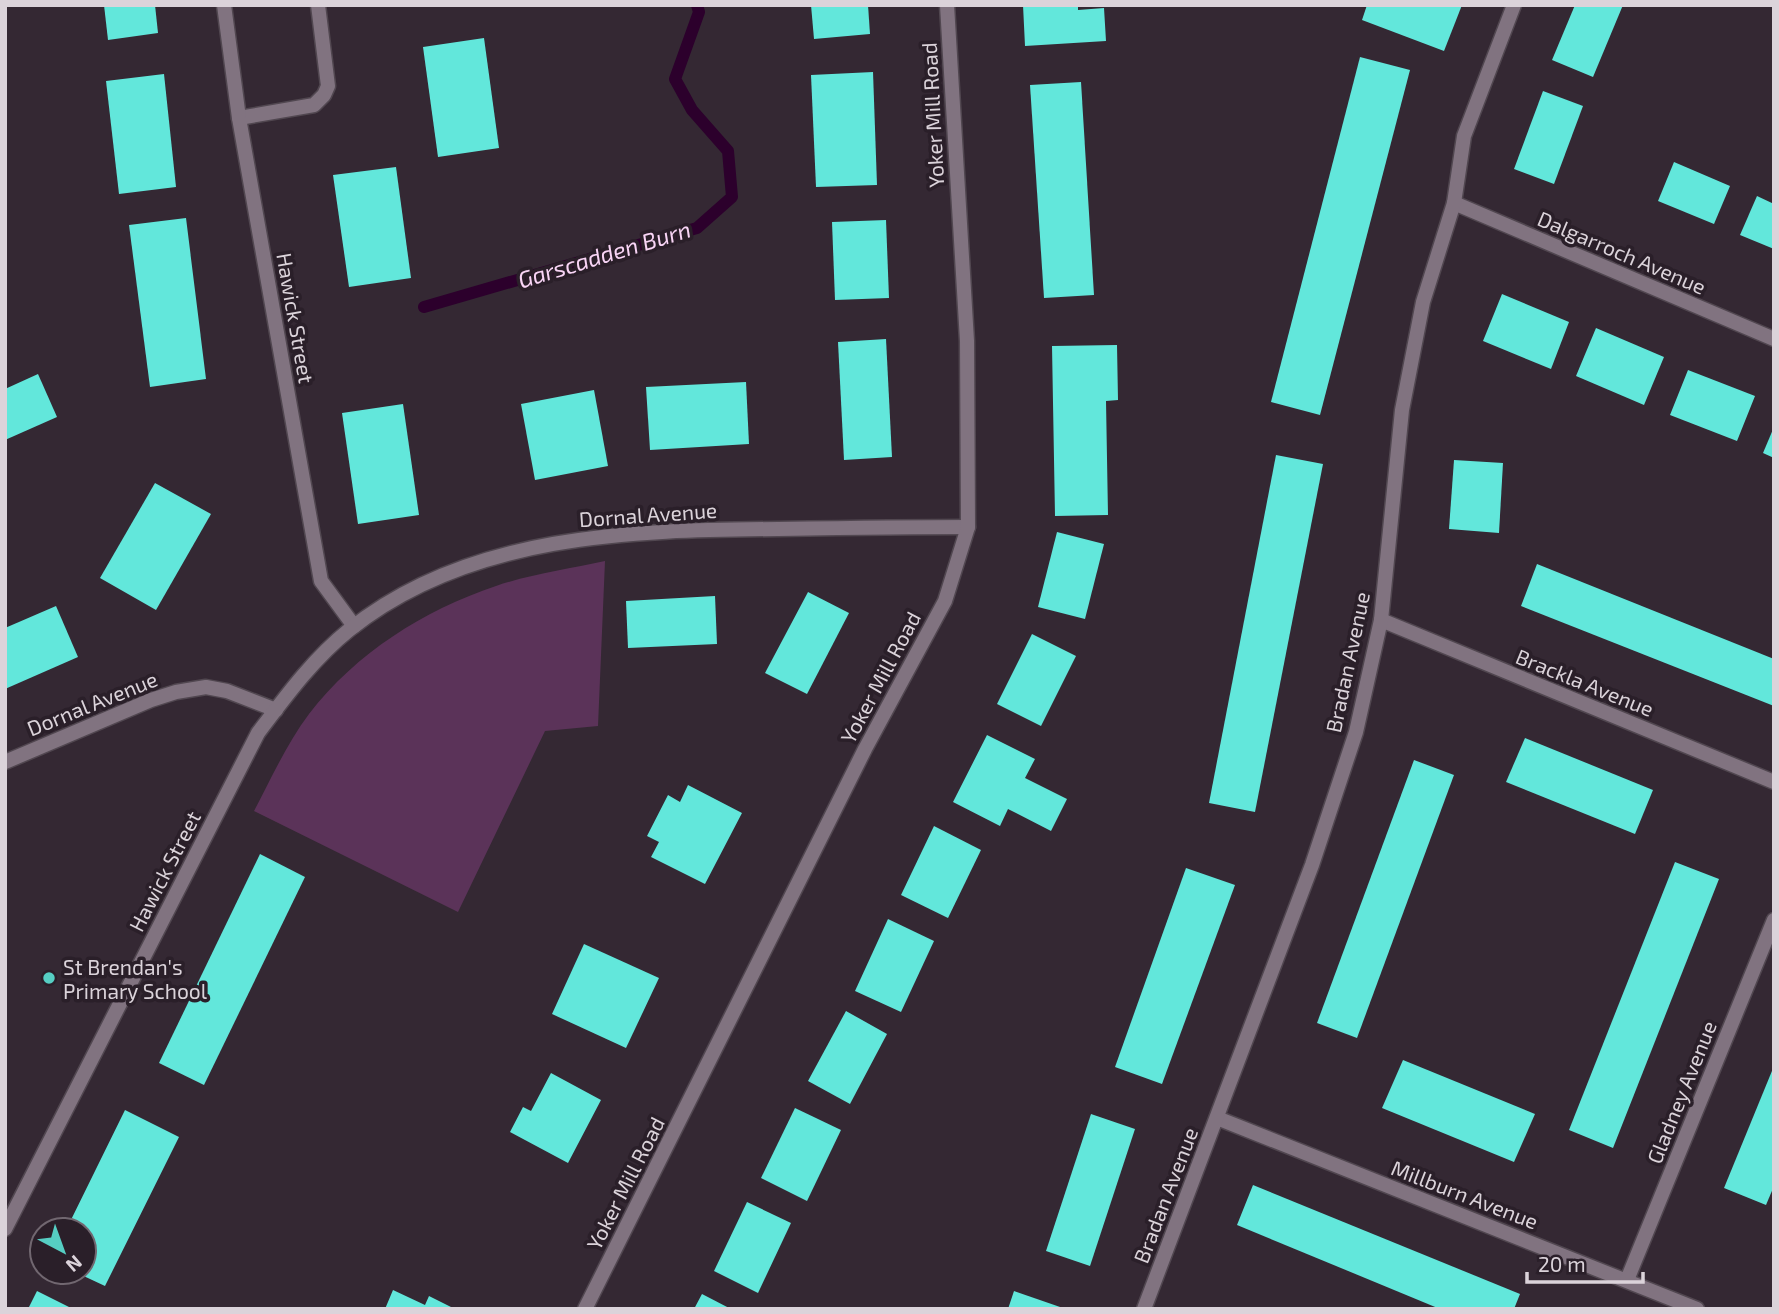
<svg xmlns="http://www.w3.org/2000/svg" width="1779" height="1314" viewBox="0 0 1779 1314" font-family="'Exo 2',sans-serif">
  <style>
    .green { fill: #5b3359 }
    .lines { fill: none; stroke-linecap: round; stroke-linejoin: round }
    .stream { stroke: #2c002c; stroke-width: 12 }
    .building { fill: #62e7db }
    .service-casing { stroke: #514750; stroke-width: 17 }
    .minor-casing { stroke: #514750; stroke-width: 17 }
    .service { stroke: #817380; stroke-width: 14 }
    .minor { stroke: #817380; stroke-width: 14 }
    .poi-dot { fill: #56cec3; stroke: #2a1f29; stroke-width: 2.5 }
    .labels { text-anchor: middle; dominant-baseline: central; stroke-width: 7; stroke-linejoin: round; paint-order: stroke }
    .street-label { font-size: 21px; fill: #dbd3da; stroke: #2a1f29 }
    .poi-label { font-size: 21px; fill: #dbd3da; stroke: #2a1f29; text-anchor: start }
    .water-label { font-size: 23px; font-style: italic; fill: #f9d5f6; stroke: #2a1f29 }
  </style>
  <rect width="100%" height="100%" fill="#342833"/>
  <path class="green" d="M605 561 598 726 545 731 458 912 254 811C271 779 287 743 309 714 356 653 424 610 496 586 531 574 569 569 605 561Z"/>
  <g class="lines">
    <polyline class="stream" points="424,307 697,228 732,197 728,151 692,110 675,79 699,12 697,5"/>
  </g>
  <g class="building">
    <polygon points="104,5 155,5 158,33 108,40"/>
    <polygon points="811,5 868,5 870,34 814,39"/>
    <polygon points="1023,5 1078,5 1078,10 1104,8 1106,41 1025,46"/>
    <polygon points="1367,5 1462,5 1444,51 1362,20"/>
    <polygon points="1575,5 1623,5 1593,77 1552,60"/>
    <polygon points="484,38 499,148 438,157 423,47"/>
    <polygon points="1360,57 1410,70 1320,415 1271,402"/>
    <polygon points="873,72 877,185 816,187 811,75"/>
    <polygon points="164,74 176,187 119,194 106,81"/>
    <polygon points="1081,82 1094,295 1044,298 1030,85"/>
    <polygon points="1543,91 1583,106 1554,184 1514,169"/>
    <polygon points="1674,162 1730,186 1714,224 1658,201"/>
    <polygon points="396,167 411,278 349,287 333,175"/>
    <polygon points="1757,196 1774,204 1774,249 1740,235"/>
    <polygon points="186,218 206,379 150,387 129,225"/>
    <polygon points="886,220 889,298 835,300 832,222"/>
    <polygon points="1502,294 1569,322 1551,369 1483,341"/>
    <polygon points="1596,328 1664,357 1644,405 1576,376"/>
    <polygon points="886,339 892,457 844,460 838,342"/>
    <polygon points="1117,345 1118,400 1106,401 1108,515 1055,516 1052,346"/>
    <polygon points="1688,370 1755,396 1737,441 1670,415"/>
    <polygon points="38,374 57,417 5,440 5,389"/>
    <polygon points="746,382 749,444 650,450 646,387"/>
    <polygon points="594,390 608,466 535,480 521,404"/>
    <polygon points="403,404 419,515 358,524 342,413"/>
    <polygon points="1774,427 1774,458 1763,453"/>
    <polygon points="1276,455 1323,464 1255,812 1209,803"/>
    <polygon points="1454,460 1503,463 1499,533 1449,529"/>
    <polygon points="155,483 211,514 156,610 100,578"/>
    <polygon points="1057,532 1104,544 1085,619 1038,607"/>
    <polygon points="1537,564 1774,659 1774,706 1521,606"/>
    <polygon points="808,592 849,613 807,694 765,673"/>
    <polygon points="715,596 717,644 628,648 626,601"/>
    <polygon points="56,606 78,657 5,689 5,628"/>
    <polygon points="1032,634 1076,656 1041,726 997,704"/>
    <polygon points="987,735 1035,759 1025,778 1067,799 1051,831 1008,809 1000,826 953,802"/>
    <polygon points="1525,738 1653,790 1635,834 1506,782"/>
    <polygon points="1414,760 1454,775 1357,1038 1317,1023"/>
    <polygon points="688,785 742,813 705,884 651,857 659,842 647,836 668,795 680,802"/>
    <polygon points="934,826 981,850 948,918 901,895"/>
    <polygon points="260,854 305,877 204,1085 159,1063"/>
    <polygon points="1675,862 1719,879 1613,1148 1569,1130"/>
    <polygon points="1186,868 1235,885 1162,1084 1115,1067"/>
    <polygon points="888,919 934,941 901,1012 855,991"/>
    <polygon points="584,944 659,978 626,1048 552,1014"/>
    <polygon points="846,1011 887,1034 850,1104 808,1081"/>
    <polygon points="1403,1060 1535,1114 1514,1162 1382,1108"/>
    <polygon points="1774,1066 1774,1186 1766,1205 1724,1188"/>
    <polygon points="551,1073 601,1100 568,1163 510,1132 523,1107 531,1111"/>
    <polygon points="795,1108 841,1130 807,1201 761,1178"/>
    <polygon points="125,1110 179,1137 105,1286 75,1272 84,1272 84,1230 66,1230"/>
    <polygon points="1091,1114 1135,1129 1090,1266 1046,1251"/>
    <polygon points="1253,1185 1520,1294 1514,1309 1440,1309 1237,1225"/>
    <polygon points="747,1202 791,1223 758,1293 714,1271"/>
    <polygon points="393,1290 425,1305 429,1296 455,1309 385,1309"/>
    <polygon points="37,1291 73,1309 28,1309"/>
    <polygon points="1014,1291 1063,1308 1063,1309 1008,1309"/>
    <polygon points="702,1294 731,1309 694,1309"/>
  </g>
  <g class="lines">
    <g class="service-casing">
      <polyline id="service" points="239,118 314,105 324,95 328,86 318,5"/>
    </g>
    <g class="minor-casing">
      <g id="minor">
        <polyline points="224,5 239,118 321,581 354,626"/>
        <polyline points="1454,203 1774,339"/>
        <polyline points="1381,620 1774,782"/>
        <polyline points="5,762 151,700 176,692 206,687 227,691 276,710"/>
        <polyline points="1217,1118 1697,1309"/>
        <path d="M5 1229 258 733C286 696 313 659 349 630 468 534 632 530 778 529 841 528 905 527 968 527"/>
        <polyline points="1627,1280 1774,920"/>
        <polyline points="585,1309 865,749 945,601 968,527 967,341 947,5"/>
        <polyline points="1144,1309 1312,865 1356,732 1381,620 1402,410 1423,302 1454,203 1464,136 1514,5"/>
      </g>
    </g>
    <use href="#service" class="service"/>
    <use href="#minor" class="minor"/>
  </g>
  <circle class="poi-dot" cx="49" cy="978" r="7"/>
  <g class="labels">
    <g class="street-label">
      <text transform="translate(932 115) rotate(-93)">Yoker Mill Road</text>
      <text transform="translate(1622 252) rotate(23)">Dalgarroch Avenue</text>
      <text transform="translate(296 318) rotate(80)">Hawick Street</text>
      <text transform="translate(648 514) rotate(-4)">Dornal Avenue</text>
      <text transform="translate(1347 662) rotate(-78)">Bradan Avenue</text>
      <text transform="translate(880 677) rotate(-62)">Yoker Mill Road</text>
      <text transform="translate(1585 682) rotate(22)">Brackla Avenue</text>
      <text transform="translate(92 703) rotate(-22)">Dornal Avenue</text>
      <text transform="translate(164 871) rotate(-63)">Hawick Street</text>
      <text transform="translate(1681 1092) rotate(-68)">Gladney Avenue</text>
      <text transform="translate(625 1183) rotate(-63)">Yoker Mill Road</text>
      <text transform="translate(1465 1194) rotate(21)">Millburn Avenue</text>
      <text transform="translate(1165 1195) rotate(-69)">Bradan Avenue</text>
    </g>
    <g class="poi-label">
      <text x="63" y="966">St Brendan's<tspan x="63" dy="24">Primary School</tspan></text>
    </g>
    <g class="water-label">
      <text transform="translate(604 254) rotate(-17)">Garscadden Burn</text>
    </g>
  </g>
  <rect width="1779" height="1314" fill="none" stroke="#dbd3da" stroke-width="14"/>
  <g transform="translate(63 1251) rotate(139)"><circle r="33" fill="#2a1f29" stroke="#716770" stroke-width="2"/>
  <path d="M0-5L12 26L0 18L-12 26Z" fill="#56cec3"/>
  <text y="-10" font-size="19" font-weight="bold" text-anchor="middle" fill="#dbd3da">N</text>
  </g>
  <path d="M1527 1272v10h116v-10" fill="none" stroke="#dbd3da" stroke-width="3.5"/>
  <text x="1538" y="1272" font-size="21" fill="#dbd3da" stroke="#2a1f29" stroke-width="5" paint-order="stroke">20 m</text>
</svg>
